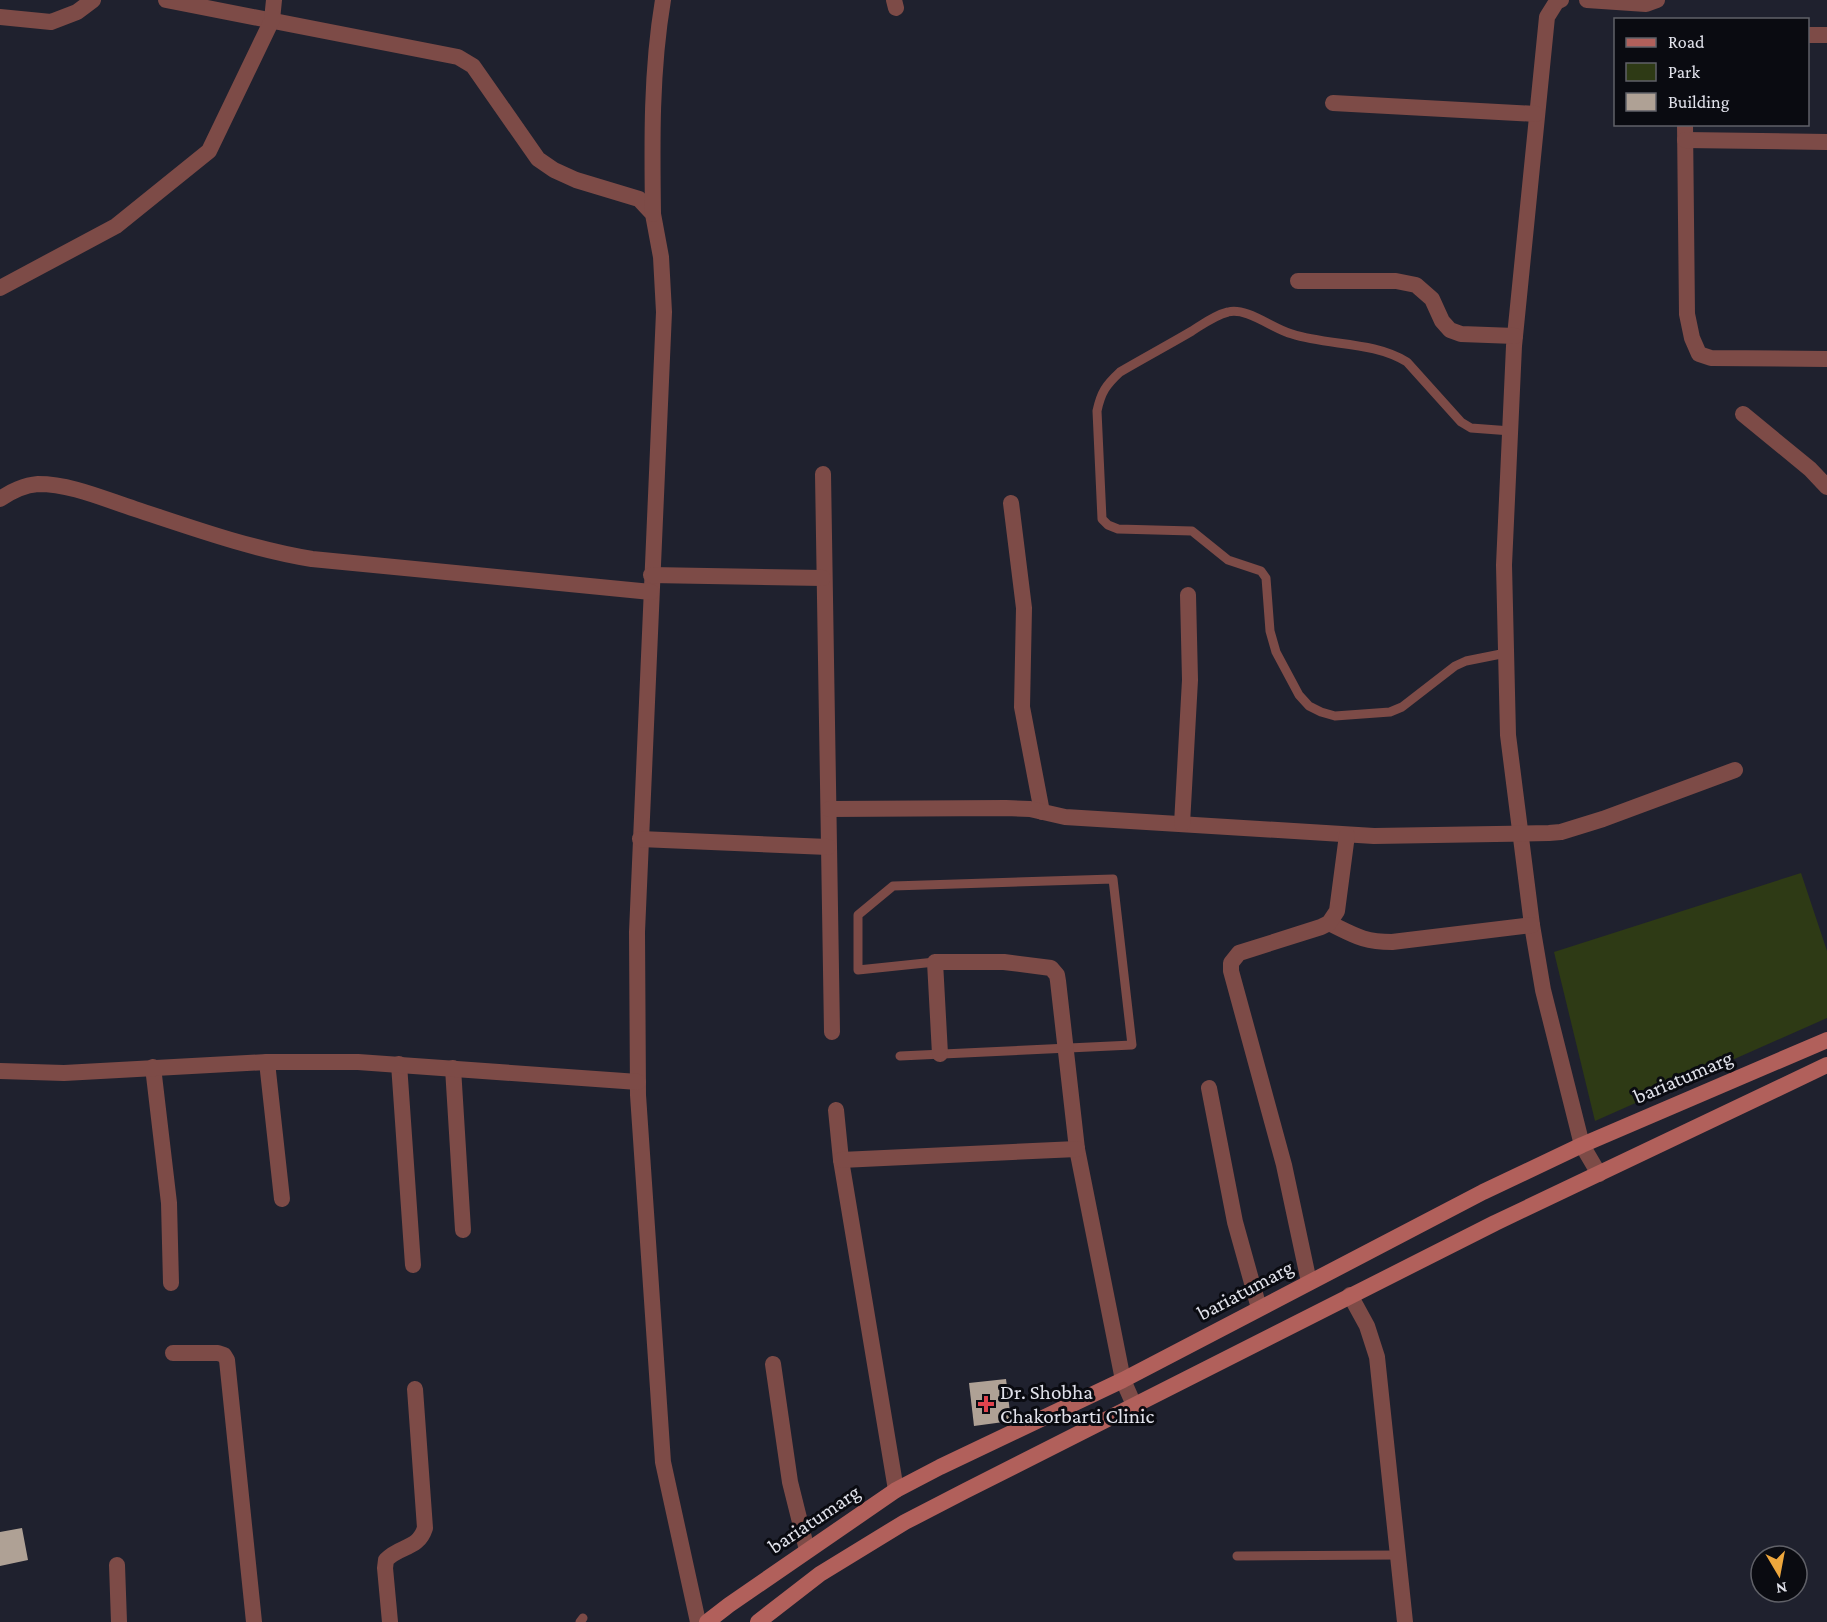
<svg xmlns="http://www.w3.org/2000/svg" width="1827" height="1622" viewBox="0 0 1827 1622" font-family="'Crimson Pro',serif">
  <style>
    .green { fill: #2e3a15 }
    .building { fill: #afa195 }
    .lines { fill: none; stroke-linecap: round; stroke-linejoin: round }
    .service { stroke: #7d4b47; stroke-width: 9 }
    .minor { stroke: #7d4b47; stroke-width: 16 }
    .secondary { stroke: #b1605b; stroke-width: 16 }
    .health-dot { fill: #e0444e; stroke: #0a0b11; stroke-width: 2 }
    .labels { text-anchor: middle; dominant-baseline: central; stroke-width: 6; stroke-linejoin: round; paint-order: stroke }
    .street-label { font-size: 21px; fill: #e1e2eb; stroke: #0a0b11 }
    .poi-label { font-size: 21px; fill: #e1e2eb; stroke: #0a0b11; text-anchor: start }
  </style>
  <rect width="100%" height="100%" fill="#1f212e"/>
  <polygon class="green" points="1801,873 1827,951 1827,1018 1595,1121 1554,952"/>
  <g class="building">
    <polygon points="1006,1379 1011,1421 974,1426 969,1383"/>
    <polygon points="22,1528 28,1560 0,1566 0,1532"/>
  </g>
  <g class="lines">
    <g class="service">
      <path d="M1506 653 1466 661 1455 666 1402 707 1390 712 1335 716 1321 712 1309 706 1299 695 1276 652 1270 631 1266 578 1261 571 1228 560 1192 531 1118 529 1108 525 1102 519 1097 411C1101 392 1106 385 1120 372 1144 358 1168 345 1192 331 1203 324 1215 315 1228 312 1247 307 1273 329 1292 334 1329 346 1373 341 1407 362L1461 422 1471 428 1511 431"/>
      <polyline points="900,1056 1132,1045 1113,879 893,886 858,915 858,970 935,962"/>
      <polyline points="1237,1556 1398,1555"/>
      <polyline points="580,1622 583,1618"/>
    </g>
    <g class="minor">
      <polyline points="166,0 458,57 473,66 538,159 554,170 576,180 639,199 653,214 661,257 664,312 637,932 638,1095 663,1462 698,1622"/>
      <polyline points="894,0 896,8"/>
      <polyline points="1561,0 1557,1 1547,17 1514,346 1504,565 1508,735 1532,925 1543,990 1582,1145 1599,1174"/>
      <polyline points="1587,0 1646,4 1657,0"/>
      <polyline points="0,17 51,22 77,12 93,0"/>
      <polyline points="1808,35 1827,35"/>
      <polyline points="1333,103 1536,114"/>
      <polyline points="1685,124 1687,314 1692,338 1699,354 1711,358 1827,359"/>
      <polyline points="1685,140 1827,142"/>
      <path d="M653 214C652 142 651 71 663 0"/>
      <polyline points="1298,281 1396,281 1416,285 1432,299 1442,321 1450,330 1461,334 1515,336"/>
      <polyline points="0,288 116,226 209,151 272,20 274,0"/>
      <polyline points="1743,414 1810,469 1827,487"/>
      <polyline points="823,474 832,1032"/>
      <path d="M0 499C10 492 25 485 38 484 71 484 104 499 135 509 193 528 251 549 312 559L651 592"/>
      <polyline points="1011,503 1024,608 1022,707 1042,812"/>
      <polyline points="651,575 823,578"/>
      <polyline points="829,809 1006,808 1030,809 1065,817 1374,836 1549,833 1561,832 1603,819 1735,770"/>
      <polyline points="1182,824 1190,680 1188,595"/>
      <polyline points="640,839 828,847"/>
      <path d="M1329 923C1354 935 1363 942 1392 942L1532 925"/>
      <polyline points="940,1054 935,962 1004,962 1051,968 1057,975 1058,981 1077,1149 1123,1380 1134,1405"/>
      <polyline points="267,1062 282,1199"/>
      <polyline points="399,1064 413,1265"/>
      <polyline points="153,1067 169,1203 171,1283"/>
      <polyline points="453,1068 463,1230"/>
      <polyline points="0,1071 64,1073 267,1062 358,1062 638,1082"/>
      <polyline points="1209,1088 1235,1222 1259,1308"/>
      <polyline points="836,1110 841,1160 896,1490"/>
      <polyline points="841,1160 1077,1149"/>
      <polyline points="1309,1282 1284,1165 1231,971 1231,963 1239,953 1321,927 1329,923 1337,911 1347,835"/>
      <polyline points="1350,1295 1367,1326 1377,1357 1405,1622"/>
      <polyline points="173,1353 218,1353 224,1355 227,1360 254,1622"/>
      <polyline points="773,1364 790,1482 807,1550"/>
      <polyline points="117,1565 119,1622"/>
      <path d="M390 1622 385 1568 386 1560C400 1545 418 1550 425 1528L415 1389"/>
    </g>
    <g class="secondary">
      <polyline points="707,1622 729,1605 896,1490 940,1467 1123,1380 1483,1192 1582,1145 1827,1040"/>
      <polyline points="758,1622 820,1574 905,1522 965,1491 1495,1223 1827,1065"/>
    </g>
  </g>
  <path class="health-dot" d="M983 1395h6v6h6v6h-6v6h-6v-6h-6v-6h6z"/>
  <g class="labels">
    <g class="street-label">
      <text transform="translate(1683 1077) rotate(-23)">bariatumarg</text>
      <text transform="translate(1245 1290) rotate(-28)">bariatumarg</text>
      <text transform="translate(814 1519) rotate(-34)">bariatumarg</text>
    </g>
    <g class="poi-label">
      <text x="1000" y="1392">Dr. Shobha<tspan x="1000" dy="24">Chakorbarti Clinic</tspan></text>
    </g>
  </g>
  <rect x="1614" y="18" width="195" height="108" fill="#0a0b11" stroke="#606168" stroke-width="1.5"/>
  <rect x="1626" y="38" width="30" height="9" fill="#b1605b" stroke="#606168" stroke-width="1.5"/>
  <text x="1668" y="48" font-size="18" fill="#e1e2eb">Road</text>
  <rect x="1626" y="63" width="30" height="18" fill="#2e3a15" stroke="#606168" stroke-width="1.5"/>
  <text x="1668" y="78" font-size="18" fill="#e1e2eb">Park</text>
  <rect x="1626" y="93" width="30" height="18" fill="#afa195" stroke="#606168" stroke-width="1.5"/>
  <text x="1668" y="108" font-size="18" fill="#e1e2eb">Building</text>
  <g transform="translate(1779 1574) rotate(170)"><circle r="28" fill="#0a0b11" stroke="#606168" stroke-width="1.5"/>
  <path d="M0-4.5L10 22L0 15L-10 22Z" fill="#eea73d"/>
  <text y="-9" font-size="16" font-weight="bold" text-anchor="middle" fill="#e1e2eb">N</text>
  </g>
</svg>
